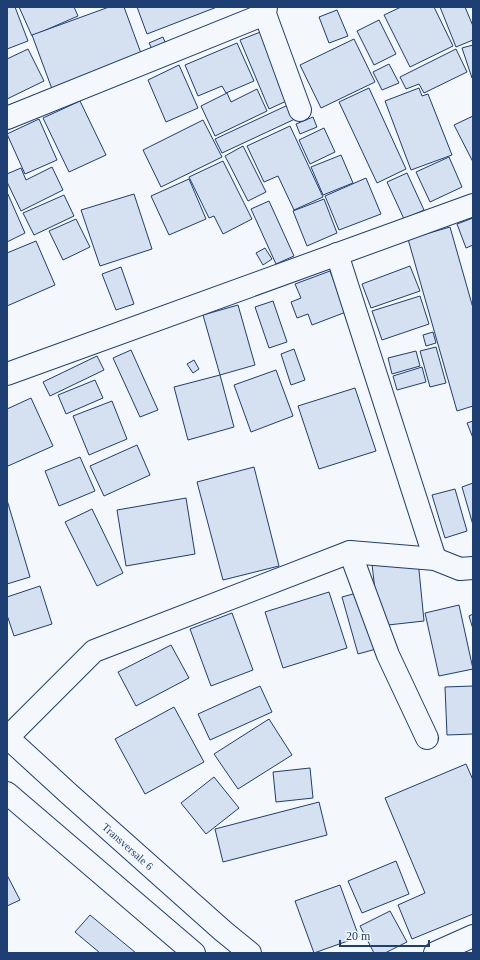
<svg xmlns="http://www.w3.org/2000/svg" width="480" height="960" viewBox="0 0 480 960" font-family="Georgia,serif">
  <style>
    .building { fill: #d5e0f0; stroke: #1d3f73 }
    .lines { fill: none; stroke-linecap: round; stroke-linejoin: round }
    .minor-casing { stroke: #1d3f73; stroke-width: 24 }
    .major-casing { stroke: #1d3f73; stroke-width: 24 }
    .minor { stroke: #f4f7fb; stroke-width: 22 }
    .major { stroke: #f4f7fb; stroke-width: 22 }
    .labels { text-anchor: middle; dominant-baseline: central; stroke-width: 3; stroke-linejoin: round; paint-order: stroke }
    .street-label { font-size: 11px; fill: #1d3f73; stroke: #f4f7fb }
  </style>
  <rect width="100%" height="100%" fill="#f4f7fb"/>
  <g class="building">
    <polygon points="7,7 15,7 28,41 7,49"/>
    <polygon points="19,7 74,7 78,16 32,36"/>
    <polygon points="109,7 124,7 142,56 52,89 32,35"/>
    <polygon points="137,7 217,7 147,34"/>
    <polygon points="401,7 434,7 453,46 410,67 384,15"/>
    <polygon points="440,7 465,7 473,26 473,40 456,47"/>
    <polygon points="337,10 348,36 329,43 319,17"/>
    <polygon points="379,20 396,54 374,65 357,31"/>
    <polygon points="263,31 291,99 269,109 240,40"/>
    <polygon points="163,37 167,47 154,53 149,43"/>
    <polygon points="354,39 375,82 321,108 300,65"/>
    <polygon points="237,43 254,81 226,93 222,86 198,96 185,65"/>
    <polygon points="473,45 473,77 472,78 462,48"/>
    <polygon points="28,49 44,81 7,99 7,59"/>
    <polygon points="456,49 467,72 424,93 419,84 406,89 400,77"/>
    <polygon points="389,64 399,83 382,90 373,72"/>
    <polygon points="179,65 198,108 166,122 148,80"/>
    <polygon points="369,88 406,169 377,183 339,102"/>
    <polygon points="419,88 422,96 428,94 452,155 411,170 385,101"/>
    <polygon points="257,89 267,111 215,136 201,106 227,93 231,102"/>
    <polygon points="80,101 106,155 69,172 43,118"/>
    <polygon points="288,105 295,119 222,153 215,139"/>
    <polygon points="473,116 473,162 454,125"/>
    <polygon points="313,117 317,127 300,134 296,124"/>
    <polygon points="39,119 57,160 25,174 7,134"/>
    <polygon points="203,120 222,157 161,187 143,150"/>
    <polygon points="290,126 323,197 294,210 278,176 264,182 247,146"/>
    <polygon points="324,128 335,152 310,164 299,140"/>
    <polygon points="243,146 266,192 248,201 225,156"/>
    <polygon points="341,155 353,183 323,195 311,167"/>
    <polygon points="449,157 462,187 430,202 416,172"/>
    <polygon points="223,161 252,219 223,234 214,216 209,218 189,177"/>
    <polygon points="52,167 63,190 21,211 7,182 7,174 21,168 26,180"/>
    <polygon points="407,173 424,210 404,219 387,182"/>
    <polygon points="366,178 381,214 339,230 325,196"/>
    <polygon points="189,179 206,219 169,235 151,196"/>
    <polygon points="7,192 25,233 7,242"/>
    <polygon points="134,194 152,249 100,266 81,210"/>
    <polygon points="64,195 74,216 34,235 23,213"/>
    <polygon points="324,199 337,233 307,246 293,211"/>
    <polygon points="269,201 294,256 276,264 251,209"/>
    <polygon points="473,218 473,245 466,248 457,224"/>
    <polygon points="76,219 90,247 63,260 49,231"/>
    <polygon points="450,227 473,308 473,406 457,411 408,239"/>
    <polygon points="36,241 55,285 7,306 7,253"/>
    <polygon points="265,248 272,259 263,265 256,253"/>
    <polygon points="410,266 420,291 371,308 362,284"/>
    <polygon points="121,267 134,304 116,310 102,274"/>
    <polygon points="330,271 346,312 312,325 308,314 297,318 291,302 301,298 295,284"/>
    <polygon points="420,296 429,324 382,340 372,311"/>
    <polygon points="273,301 287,342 269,348 255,307"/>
    <polygon points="238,305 255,365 220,375 203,315"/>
    <polygon points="433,332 436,343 426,346 423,335"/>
    <polygon points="436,347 446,383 430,387 420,351"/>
    <polygon points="294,349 305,380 291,385 281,354"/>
    <polygon points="131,350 158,410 140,417 113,358"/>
    <polygon points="416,351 420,366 392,374 388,358"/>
    <polygon points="97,356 104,370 50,396 43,382"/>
    <polygon points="194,360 199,369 193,373 187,364"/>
    <polygon points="422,367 426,382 397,390 393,376"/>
    <polygon points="276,370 293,416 251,432 234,385"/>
    <polygon points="220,375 234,427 188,440 174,387"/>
    <polygon points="95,380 103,398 66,414 58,395"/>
    <polygon points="355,388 376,451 319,469 298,406"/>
    <polygon points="31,398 53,446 8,466 7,464 7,409"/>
    <polygon points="112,401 127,439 89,455 73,416"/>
    <polygon points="473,421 473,438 467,423"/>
    <polygon points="137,445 150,475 104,496 90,466"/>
    <polygon points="80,457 95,491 59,506 45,471"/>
    <polygon points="254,467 279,566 223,580 197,482"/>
    <polygon points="473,483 473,525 462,487"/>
    <polygon points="455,489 467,531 445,538 432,495"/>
    <polygon points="186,498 195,554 126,566 117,510"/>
    <polygon points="7,500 30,577 7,584"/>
    <polygon points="92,509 123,573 97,586 65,522"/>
    <polygon points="418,560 424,621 379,626 372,564"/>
    <polygon points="40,586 52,624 14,636 7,615 7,597"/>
    <polygon points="364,591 380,648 358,654 342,597"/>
    <polygon points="329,592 347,648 283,668 265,612"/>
    <polygon points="459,605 473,669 439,676 425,613"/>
    <polygon points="232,613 253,670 211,686 190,629"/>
    <polygon points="473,614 473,629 469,616"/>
    <polygon points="171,645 189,678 136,706 118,672"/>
    <polygon points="260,686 272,712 210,740 198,714"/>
    <polygon points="473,686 473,734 447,735 445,687"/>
    <polygon points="174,707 204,762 145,794 115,739"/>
    <polygon points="269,719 292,755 238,789 214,754"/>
    <polygon points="466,764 473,780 473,914 412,939 398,905 425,893 385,798"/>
    <polygon points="310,768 313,798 276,802 273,772"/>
    <polygon points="214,777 239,808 206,834 181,803"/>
    <polygon points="319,802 327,835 223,862 215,829"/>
    <polygon points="396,861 409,894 362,913 348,881"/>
    <polygon points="7,875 20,900 7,906"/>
    <polygon points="340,885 359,937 314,953 295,901"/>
    <polygon points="390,911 407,942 385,953 374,953 360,926"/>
    <polygon points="90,915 136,953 100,953 75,932"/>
  </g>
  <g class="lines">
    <g class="minor-casing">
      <g id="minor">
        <polyline points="266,7 265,14 300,110"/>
        <polyline points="7,118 265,14"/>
        <polyline points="337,254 435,559"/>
        <polyline points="7,374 473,205"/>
        <polyline points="350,552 388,655 427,738"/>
        <polyline points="7,738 94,651 350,552 435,559 460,569 473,568"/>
        <polyline points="435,953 473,936"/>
      </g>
    </g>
    <g class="major-casing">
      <g id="major">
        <path id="s1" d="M7 737 68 793 223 931 250 953"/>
        <polyline points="7,793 194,953"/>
      </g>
    </g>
    <use href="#minor" class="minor"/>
    <use href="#major" class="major"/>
  </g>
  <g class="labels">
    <g class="street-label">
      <text stroke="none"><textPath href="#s1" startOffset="163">Transversale 6</textPath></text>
    </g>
  </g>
  <rect width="480" height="960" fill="none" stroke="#1d3f73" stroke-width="16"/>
  <path d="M340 940v6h89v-6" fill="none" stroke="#1d3f73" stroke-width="2"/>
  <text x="346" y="940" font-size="12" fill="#1d3f73" stroke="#f4f7fb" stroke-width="3" paint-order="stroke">20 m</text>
</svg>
